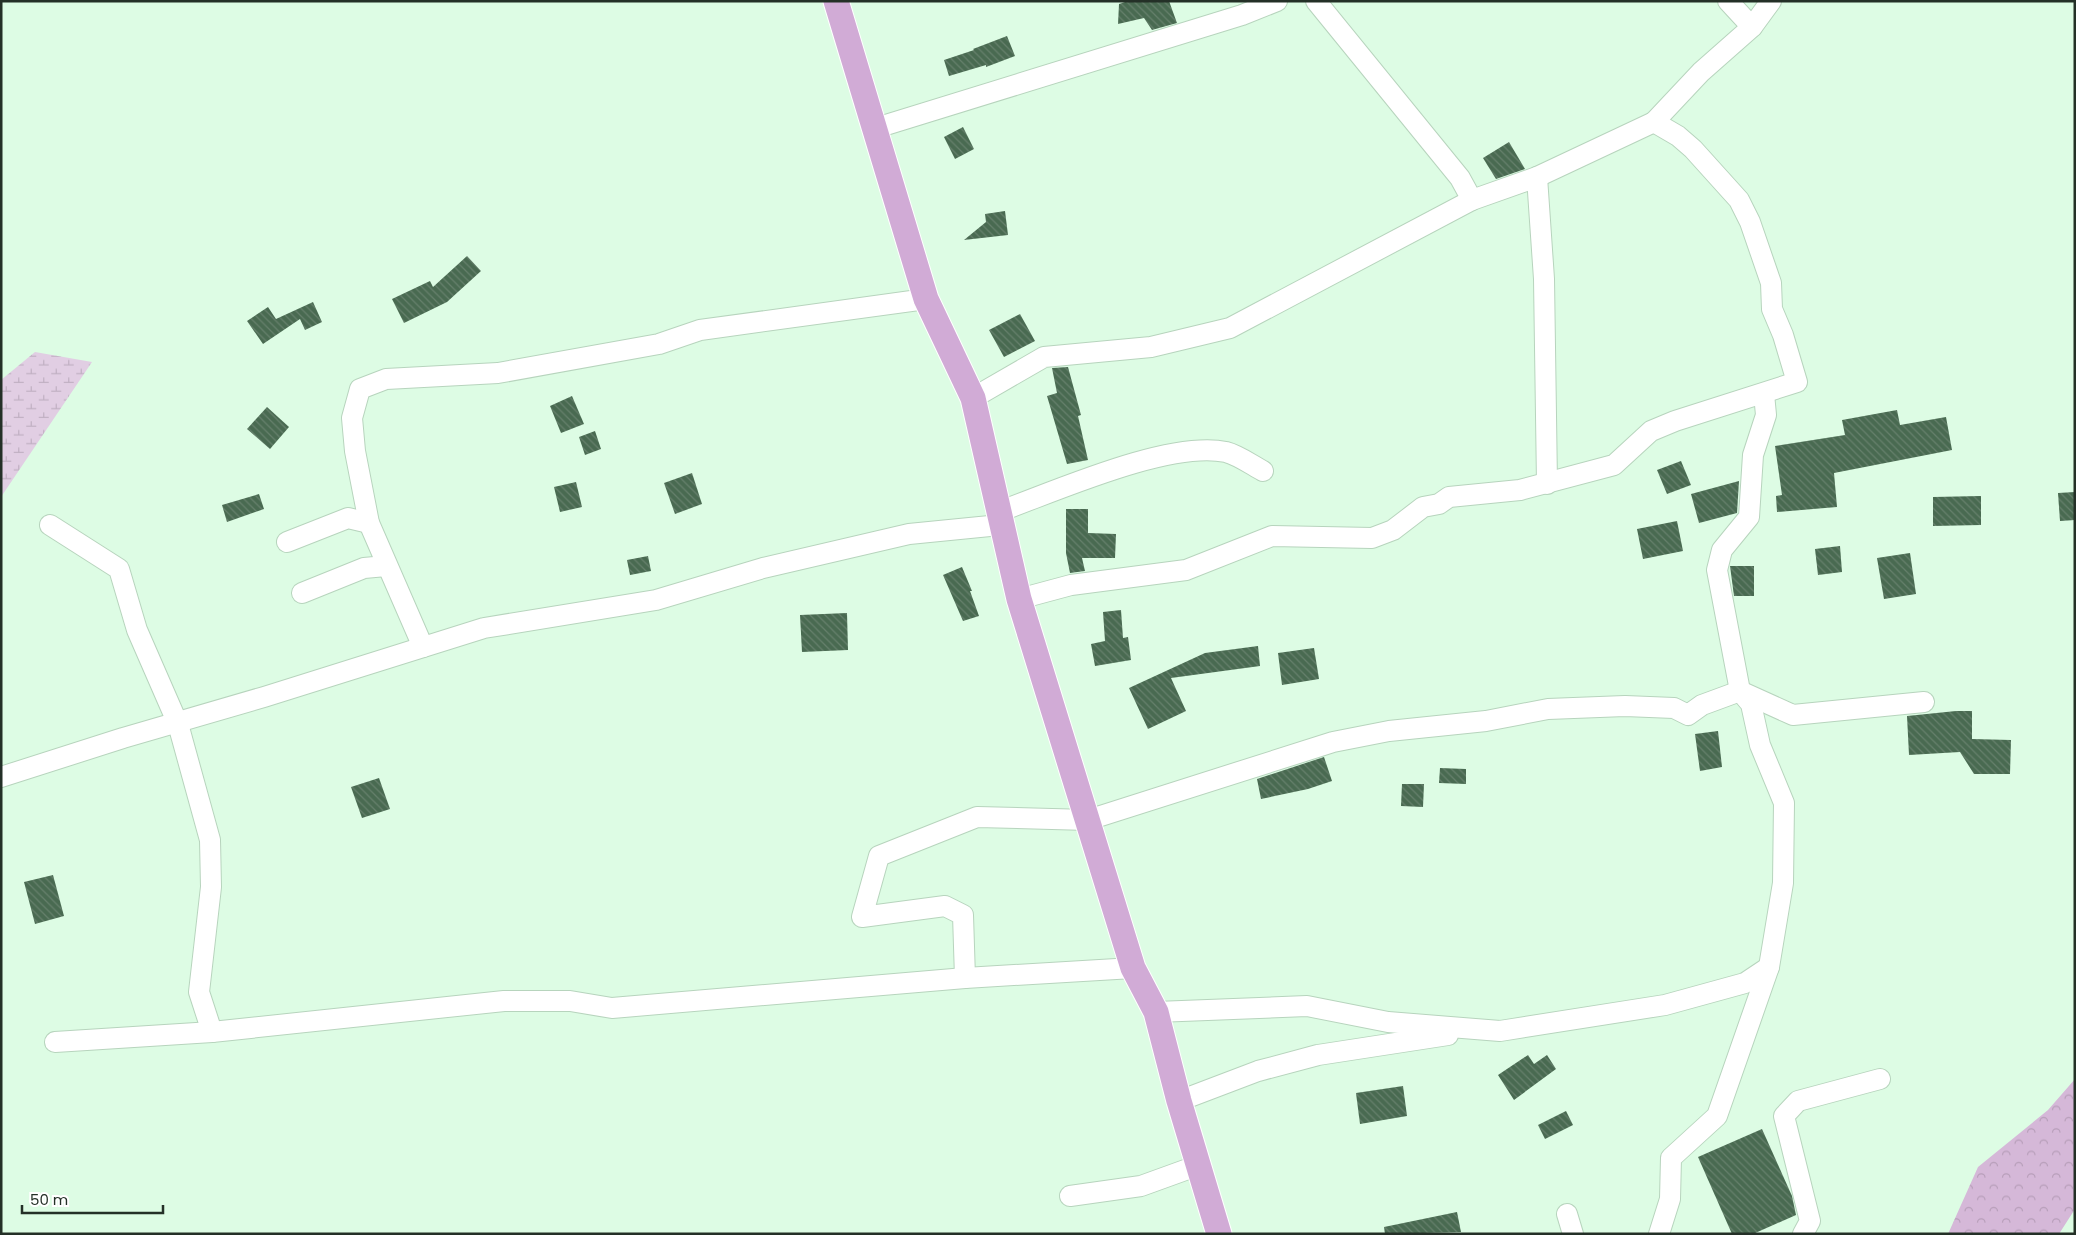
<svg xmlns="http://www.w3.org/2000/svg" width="2076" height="1235" viewBox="0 0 2076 1235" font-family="Poppins,sans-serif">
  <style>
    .forest { fill: url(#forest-crowns) }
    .wetland { fill: url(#wetland-marsh) }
    .building { fill: url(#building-back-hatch) }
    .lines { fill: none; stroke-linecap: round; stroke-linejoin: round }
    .minor-casing { stroke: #b7d4bd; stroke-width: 22 }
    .major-casing { stroke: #fff; stroke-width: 27 }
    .minor { stroke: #fff; stroke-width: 20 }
    .major { stroke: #d1abd6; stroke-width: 25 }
  </style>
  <defs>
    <pattern id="forest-crowns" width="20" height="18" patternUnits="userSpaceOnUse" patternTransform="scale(1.25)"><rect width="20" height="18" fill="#d5b8d8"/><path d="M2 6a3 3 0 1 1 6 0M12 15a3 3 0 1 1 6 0" fill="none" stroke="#b79eb9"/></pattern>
    <pattern id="wetland-marsh" width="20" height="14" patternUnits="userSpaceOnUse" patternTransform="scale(1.25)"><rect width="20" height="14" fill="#e1cee3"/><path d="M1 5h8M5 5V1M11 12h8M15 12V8" fill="none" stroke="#c1b1c3"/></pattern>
    <pattern id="building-back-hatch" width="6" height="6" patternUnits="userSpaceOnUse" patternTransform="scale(1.25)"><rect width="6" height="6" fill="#496a51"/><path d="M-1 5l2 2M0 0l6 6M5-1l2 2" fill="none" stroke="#66806c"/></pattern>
  </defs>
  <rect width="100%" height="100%" fill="#ddfce4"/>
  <polygon class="forest" points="2075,1079 2075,1209 2059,1234 1948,1234 1978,1167 2048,1110"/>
  <polygon class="wetland" points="35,352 92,362 1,497 1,380"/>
  <g class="building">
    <polygon points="1128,1 1169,1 1177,23 1152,30 1144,18 1118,24 1119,4"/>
    <polygon points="1007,36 1015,56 986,67 986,65 949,76 944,60 974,50 973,49"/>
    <polygon points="963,127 974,149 955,159 944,137"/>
    <polygon points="1509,142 1525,169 1496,179 1483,158"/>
    <polygon points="1005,211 1008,235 964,240 986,222 985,214"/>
    <polygon points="467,256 481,271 447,302 404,323 392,299 430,281 433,287"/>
    <polygon points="313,302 322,322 305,330 300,319 263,344 247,321 268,307 276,319"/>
    <polygon points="1020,314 1035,341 1004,357 989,330"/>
    <polygon points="1068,367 1081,415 1078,416 1088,460 1067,464 1047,396 1057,393 1052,368"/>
    <polygon points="572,396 584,424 561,433 550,406"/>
    <polygon points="267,407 289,427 270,449 247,429"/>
    <polygon points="1897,410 1900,425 1946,417 1952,450 1834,473 1837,507 1777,512 1776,496 1782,495 1775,446 1845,435 1842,420"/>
    <polygon points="595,431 601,449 585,455 579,437"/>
    <polygon points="1681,461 1691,485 1667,494 1657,470"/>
    <polygon points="692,473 702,504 675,514 664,483"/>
    <polygon points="1739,481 1737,513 1699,523 1691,494"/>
    <polygon points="576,482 582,507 560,512 554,487"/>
    <polygon points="2075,492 2075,520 2060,521 2058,493"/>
    <polygon points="259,494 264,509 227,522 222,505"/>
    <polygon points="1981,496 1981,525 1933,526 1933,497"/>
    <polygon points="1066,509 1088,509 1088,533 1116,534 1115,558 1082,558 1085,571 1070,573 1066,553"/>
    <polygon points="1677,521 1683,551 1643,559 1637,529"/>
    <polygon points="1840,546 1842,572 1818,575 1815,549"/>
    <polygon points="1910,553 1916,594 1884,599 1877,558"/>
    <polygon points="648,556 651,571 630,575 627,560"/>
    <polygon points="1730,566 1754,566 1754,596 1734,596"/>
    <polygon points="962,567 972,591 970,591 979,616 963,621 943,575"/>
    <polygon points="1121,610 1123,638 1128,637 1131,660 1095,666 1091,644 1105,641 1103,612"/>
    <polygon points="847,613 848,650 802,652 800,615"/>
    <polygon points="1258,646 1260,666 1171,678 1186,711 1148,729 1129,688 1205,653"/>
    <polygon points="1314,648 1319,679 1282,685 1278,653"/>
    <polygon points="1956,711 1972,711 1972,739 2011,740 2010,774 1974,774 1960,752 1909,755 1907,716"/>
    <polygon points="1718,731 1722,767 1700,771 1695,734"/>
    <polygon points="1324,757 1332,781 1308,789 1261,799 1257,779"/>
    <polygon points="1440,768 1466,769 1466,784 1439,783"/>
    <polygon points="379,778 390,809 362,818 351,787"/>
    <polygon points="1402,784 1424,784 1423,807 1401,806"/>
    <polygon points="53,875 64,916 35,924 24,882"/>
    <polygon points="1528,1055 1534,1064 1547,1055 1556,1069 1514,1100 1498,1075"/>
    <polygon points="1403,1086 1407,1116 1360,1124 1356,1093"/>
    <polygon points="1566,1111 1573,1125 1545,1139 1538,1125"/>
    <polygon points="1762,1129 1792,1196 1796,1215 1753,1234 1732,1234 1698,1157"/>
    <polygon points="1457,1212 1461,1232 1385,1234 1384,1227"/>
  </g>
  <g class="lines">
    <g class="minor-casing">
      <g id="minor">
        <polyline points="1316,1 1460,178 1472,200"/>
        <polyline points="1728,1 1752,27"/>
        <polyline points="876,128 1242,15 1277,1"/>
        <polyline points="1537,177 1544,279 1547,484"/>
        <polyline points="973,398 1044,357 1151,347 1230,328 1472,200 1537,177 1654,122"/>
        <path d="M998 512C1054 492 1169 440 1226 452 1238 455 1252 465 1263 471"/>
        <polyline points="50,525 119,569 137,630 178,724 210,840 211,887 199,992 212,1032"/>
        <polyline points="287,542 348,518 369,523"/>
        <polyline points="302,593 364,568 386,566"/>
        <polyline points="1019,599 1071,585 1186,570 1272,536 1372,538 1393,530 1423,507 1439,504 1449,497 1520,490 1614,465 1651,431 1675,421 1797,382 1783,335 1772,309 1771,283 1750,222 1739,200 1693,149 1678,136 1654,122 1701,72 1752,27 1771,1"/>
        <polyline points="423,647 369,523 355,451 352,418 360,389 386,379 498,373 659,344 700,330 926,299"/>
        <polyline points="1,777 123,738 264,697 484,628 656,600 763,568 909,534 1000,525"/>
        <polyline points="965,978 963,915 945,906 862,917 879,856 977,817 1088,820 1333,742 1389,731 1486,721 1548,709 1625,706 1674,708 1688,715 1702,705 1740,691 1793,715 1924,702"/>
        <polyline points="1156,1012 1307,1006 1388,1022 1500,1031 1665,1005 1745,983 1769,967"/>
        <polyline points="55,1042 212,1032 504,1001 570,1001 612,1008 965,978 1133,968"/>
        <polyline points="1179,1101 1258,1071 1318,1055 1448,1035"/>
        <polyline points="1070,1196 1141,1186 1199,1165"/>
        <polyline points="1567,1214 1573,1234"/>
        <polyline points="1659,1234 1670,1199 1671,1158 1717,1116 1769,967 1783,883 1784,803 1760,745 1751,704 1740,691 1717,570 1722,550 1749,517 1753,455 1766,415 1764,394"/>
        <polyline points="1803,1234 1810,1221 1784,1116 1798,1101 1880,1079"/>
      </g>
    </g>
    <g class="major-casing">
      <polyline id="major" points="836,1 926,299 973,398 1019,599 1133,968 1156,1012 1179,1101 1219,1234"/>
    </g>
    <use href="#minor" class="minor"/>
    <use href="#major" class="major"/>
  </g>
  <rect width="2076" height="1235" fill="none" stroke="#243027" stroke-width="5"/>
  <path d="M22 1205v8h141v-8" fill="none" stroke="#243027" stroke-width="2.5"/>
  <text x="30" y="1205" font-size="15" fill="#243027" stroke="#ffffff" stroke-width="4" paint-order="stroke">50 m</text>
</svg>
